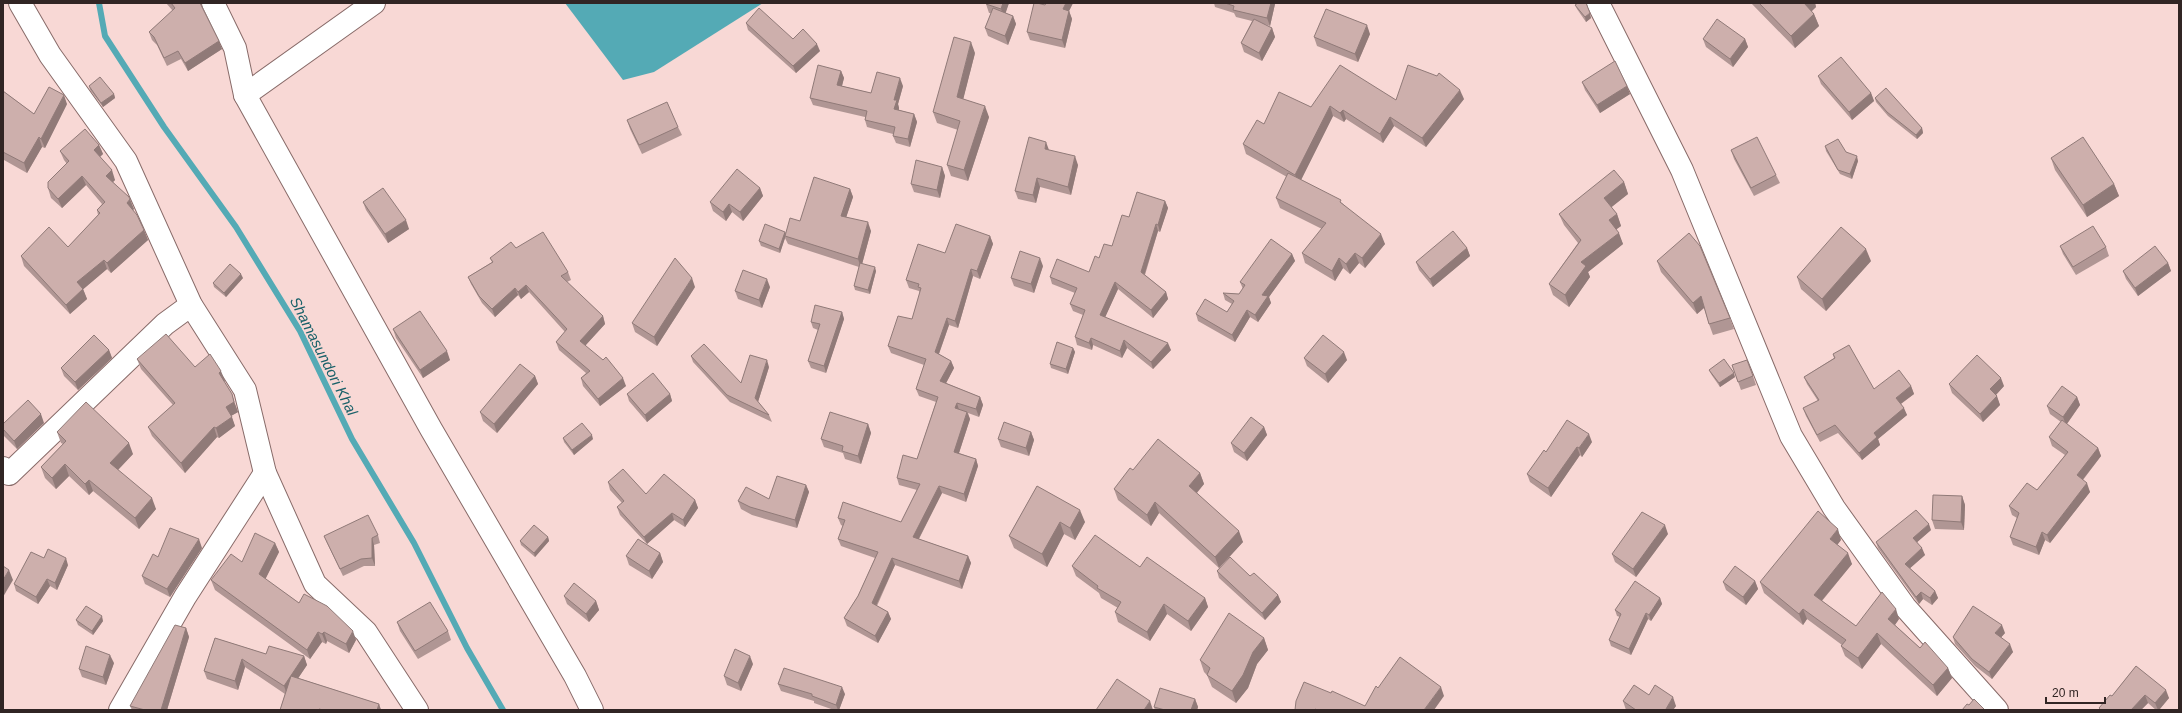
<svg xmlns="http://www.w3.org/2000/svg" width="2182" height="713" viewBox="0 0 2182 713" font-family="Arial,sans-serif">
  <style>
    .water { fill: #54aab5 }
    .lines { fill: none; stroke-linecap: round; stroke-linejoin: round }
    .stream { stroke: #54aab5; stroke-width: 6 }
    .minor-casing { stroke: #886b69; stroke-width: 24 }
    .minor { stroke: #fff; stroke-width: 22 }
    .wall { fill: #b09694 }
    .shaded-wall { fill: #907a78 }
    .building { fill: #cdafac; stroke: #907a78 }
    .labels { text-anchor: middle; dominant-baseline: central; stroke-width: 3; stroke-linejoin: round; paint-order: stroke }
    .water-label { font-size: 15px; font-style: italic; fill: #1a6169; stroke: #f8d8d5 }
  </style>
  <rect width="100%" height="100%" fill="#f8d8d5"/>
  <polygon class="water" points="565,3 763,3 654,72 623,80"/>
  <g class="lines">
    <polyline class="stream" points="99,3 105,36 164,127 236,227 300,331 352,439 414,543 467,648 503,710"/>
    <g class="minor-casing">
      <g id="minor">
        <polyline points="20,3 50,55 126,161 191,305 245,390 265,473 315,584 366,632 417,710"/>
        <polyline points="213,3 235,48 245,95 431,429 575,676 592,710"/>
        <polyline points="1598,3 1682,170 1791,436 1834,508 1905,607 1997,710"/>
        <polyline points="245,95 374,3"/>
        <polyline points="3,468 9,474 165,324 191,305"/>
        <polyline points="120,710 185,597 265,473"/>
      </g>
    </g>
    <use href="#minor" class="minor"/>
  </g>
  <g class="wall">
    <polygon points="166,3 200,3 222,49 188,71 181,59 167,66 157,45 152,40 149,32 173,11"/>
    <polygon points="986,3 1009,3 1005,13 1013,16 1016,24 1008,45 988,36 985,28 991,13 989,13 986,4"/>
    <polygon points="1046,3 1073,3 1069,11 1072,19 1065,48 1030,40 1027,32"/>
    <polygon points="1214,3 1275,3 1275,4 1270,26 1264,24 1272,28 1275,37 1262,61 1244,52 1241,43 1252,21 1236,17 1234,13 1215,7"/>
    <polygon points="1751,3 1815,3 1816,7 1811,11 1814,14 1819,26 1795,48"/>
    <polygon points="1575,5 1591,18 1586,22 1577,9"/>
    <polygon points="746,23 820,51 796,73 748,30"/>
    <polygon points="1370,34 1358,62 1317,46 1314,37"/>
    <polygon points="1703,39 1745,39 1748,47 1733,67 1706,47"/>
    <polygon points="975,53 963,99 989,117 968,181 951,176 947,165 958,130 937,123 933,112"/>
    <polygon points="841,71 844,78 842,86 871,93 903,86 898,104 899,108 899,110 914,114 917,122 910,147 896,143 893,136 893,134 867,127 865,120 865,117 813,105 810,98"/>
    <polygon points="1818,76 1871,93 1874,101 1852,120 1821,84"/>
    <polygon points="1582,82 1630,94 1600,113 1585,90"/>
    <polygon points="89,86 114,94 115,98 103,107 90,90"/>
    <polygon points="3,91 34,114 67,104 45,148 42,147 27,173 4,160 3,160"/>
    <polygon points="1875,98 1922,128 1923,133 1917,139 1888,116 1876,102"/>
    <polygon points="1464,99 1426,147 1394,126 1383,143 1346,119 1344,122 1333,116 1301,180 1342,203 1385,244 1365,268 1359,263 1350,274 1343,268 1335,281 1305,263 1302,253 1322,229 1280,208 1276,198 1287,177 1246,154 1243,144 1264,124 1311,107 1396,100"/>
    <polygon points="627,120 678,127 682,135 642,154 630,129"/>
    <polygon points="99,145 103,154 100,157 115,180 113,182 134,209 133,210 144,230 148,240 111,273 107,269 83,289 87,299 70,314 24,266 21,256 68,247 98,215 97,210 102,204 86,185 62,208 51,198 48,188 67,164 64,160 60,151"/>
    <polygon points="1825,146 1846,152 1858,161 1852,179 1840,174 1826,151"/>
    <polygon points="1049,150 1078,165 1071,195 1040,187 1036,203 1018,199 1015,191"/>
    <polygon points="1731,150 1776,175 1780,183 1754,196 1734,159"/>
    <polygon points="2051,158 2114,184 2119,196 2087,217 2055,170"/>
    <polygon points="942,167 945,176 940,198 914,192 911,184"/>
    <polygon points="1624,182 1628,194 1611,207 1617,214 1621,226 1616,229 1623,244 1588,272 1590,277 1569,307 1553,295 1549,284 1578,243 1564,225 1559,214"/>
    <polygon points="760,188 763,196 743,221 732,212 726,221 713,211 710,202"/>
    <polygon points="850,189 853,197 846,217 871,231 862,264 876,271 870,294 855,290 854,286 859,267 788,244 785,238 780,253 761,246 759,241 785,232 785,233 800,221"/>
    <polygon points="1165,201 1168,208 1160,232 1158,231 1145,275 1166,292 1168,299 1153,318 1118,289 1105,317 1171,350 1153,369 1127,348 1122,358 1093,345 1092,350 1077,345 1075,337 1083,315 1073,311 1070,304 1075,293 1052,284 1050,277 1089,272 1099,258 1112,246 1129,217"/>
    <polygon points="363,202 409,229 388,243 366,210"/>
    <polygon points="990,236 993,244 980,279 973,276 958,328 949,325 939,354 951,361 954,368 946,383 980,397 983,405 979,417 968,413 970,419 959,453 976,459 978,466 966,502 942,493 919,539 968,556 971,563 962,589 895,565 877,606 888,612 891,619 878,643 847,626 844,618 858,596 875,558 841,546 838,539 843,526 841,525 838,518 901,522 917,490 899,485 897,478 917,459 936,402 919,396 916,389 924,365 891,353 888,346 912,319 920,293 919,291 909,288 906,280 945,253"/>
    <polygon points="2060,246 2106,247 2109,256 2076,275 2063,254"/>
    <polygon points="516,248 568,272 571,280 567,282 603,316 605,324 585,346 626,386 600,406 583,386 581,378 586,373 559,350 556,342 565,332 529,292 521,299 518,295 495,317 482,303 471,284 468,277 492,262 490,258"/>
    <polygon points="1467,248 1470,256 1433,287 1419,270 1416,262"/>
    <polygon points="1292,254 1295,261 1269,297 1271,303 1258,322 1250,317 1235,342 1198,321 1196,314 1227,312 1232,304 1225,300 1223,293 1239,294 1243,289 1240,282"/>
    <polygon points="1657,261 1730,318 1734,329 1713,335 1709,324 1704,308 1697,314 1661,272"/>
    <polygon points="1871,261 1826,311 1801,289 1797,277"/>
    <polygon points="2168,263 2171,271 2138,296 2126,279 2123,271"/>
    <polygon points="1043,266 1034,293 1014,286 1011,278"/>
    <polygon points="243,278 226,297 214,287 213,283"/>
    <polygon points="695,287 657,346 635,332 632,323"/>
    <polygon points="770,287 762,308 738,299 735,291"/>
    <polygon points="842,312 844,319 826,373 811,368 808,361 818,330 813,328 811,322"/>
    <polygon points="393,329 450,360 423,378 396,338"/>
    <polygon points="1073,348 1075,352 1068,374 1051,368 1050,364"/>
    <polygon points="109,350 112,358 78,390 64,376 61,368"/>
    <polygon points="1833,354 1874,389 1911,386 1914,394 1901,404 1907,415 1878,439 1880,445 1862,460 1838,433 1820,442 1806,416 1803,408 1818,401 1807,384 1804,377 1834,358"/>
    <polygon points="691,356 741,383 769,367 758,402 769,415 772,422 730,402 693,362"/>
    <polygon points="1304,358 1347,360 1328,383 1307,366"/>
    <polygon points="137,359 195,367 225,381 224,382 235,404 238,412 231,416 235,426 219,438 217,437 185,473 152,436 148,427 173,405 141,369"/>
    <polygon points="1732,365 1753,376 1756,385 1741,390"/>
    <polygon points="1709,370 1735,377 1720,387 1711,374"/>
    <polygon points="535,376 538,384 497,433 483,421 480,412"/>
    <polygon points="1949,384 2004,386 1996,395 2000,405 1983,422 1952,393"/>
    <polygon points="627,394 670,394 672,401 647,422 629,401"/>
    <polygon points="2077,397 2080,405 2067,424 2098,448 2101,456 2083,480 2090,492 2050,543 2045,540 2039,555 2013,545 2010,537 2017,518 2012,515 2009,506 2037,490 2065,455 2052,446 2049,437 2061,422 2050,414 2047,406"/>
    <polygon points="44,423 17,449 3,435 3,424"/>
    <polygon points="868,424 871,433 861,464 845,459 843,453 824,447 821,439"/>
    <polygon points="1264,427 1267,435 1247,461 1234,452 1231,443"/>
    <polygon points="57,432 133,454 118,470 156,509 139,529 93,491 89,495 69,476 56,489 45,478 41,467 63,444 61,443"/>
    <polygon points="1031,432 1034,440 1029,456 1001,447 998,439"/>
    <polygon points="563,438 593,439 574,455 564,442"/>
    <polygon points="1592,442 1582,457 1580,455 1551,497 1530,482 1527,474 1546,452"/>
    <polygon points="1133,470 1200,473 1204,484 1197,493 1243,542 1219,568 1159,513 1151,526 1118,500 1114,489"/>
    <polygon points="608,482 646,494 695,500 698,508 685,527 674,520 647,544 620,515 617,507 622,503 610,490"/>
    <polygon points="806,485 809,492 797,528 752,515 741,509 738,501 769,499"/>
    <polygon points="1037,486 1085,522 1075,540 1064,534 1047,567 1014,548 1009,536"/>
    <polygon points="1962,496 1965,505 1964,530 1935,529 1932,520"/>
    <polygon points="1931,530 1917,542 1925,555 1910,568 1935,591 1938,598 1932,605 1923,599 1919,604 1878,548 1876,542"/>
    <polygon points="1668,534 1636,577 1615,562 1612,554"/>
    <polygon points="378,535 380,543 374,545 375,566 364,566 343,576 327,543 324,536"/>
    <polygon points="548,537 549,541 535,557 521,545 520,541"/>
    <polygon points="1841,540 1837,545 1852,564 1822,601 1856,626 1899,619 1895,625 1920,648 1948,668 1952,678 1937,696 1881,644 1862,669 1845,656 1841,646 1842,645 1807,619 1803,625 1764,593 1760,582"/>
    <polygon points="275,543 279,552 265,579 299,603 356,640 349,653 327,641 326,644 322,642 310,659 215,590 211,580 242,562"/>
    <polygon points="202,548 170,597 145,584 142,576 158,557"/>
    <polygon points="660,553 663,562 652,579 629,565 626,556"/>
    <polygon points="44,558 68,565 57,590 50,586 38,604 16,591 14,584"/>
    <polygon points="1072,566 1140,567 1205,598 1208,607 1191,631 1167,614 1150,641 1118,622 1115,612 1118,608 1101,598 1099,593 1076,576"/>
    <polygon points="1217,571 1250,576 1278,595 1281,602 1265,620 1219,578"/>
    <polygon points="1755,581 1758,589 1746,605 1726,590 1723,582"/>
    <polygon points="564,596 596,601 599,610 589,622 567,604"/>
    <polygon points="1660,598 1662,604 1651,621 1648,619 1631,655 1611,646 1609,640 1620,617 1617,616 1615,610"/>
    <polygon points="76,620 103,621 93,635 78,625"/>
    <polygon points="397,622 448,631 451,640 418,659 400,631"/>
    <polygon points="186,628 189,637 167,710 132,710 130,706"/>
    <polygon points="2005,633 2001,637 2013,652 1992,679 1975,666 1955,644 1953,637"/>
    <polygon points="215,638 266,654 304,656 307,665 298,678 379,704 381,710 280,710 285,694 245,667 238,690 207,679 204,671"/>
    <polygon points="1264,638 1268,650 1257,664 1248,688 1236,703 1212,687 1207,675 1204,672 1200,660"/>
    <polygon points="114,663 106,685 82,677 79,669"/>
    <polygon points="753,664 741,691 727,685 724,676"/>
    <polygon points="2136,666 2169,698 2159,710 2156,710 2148,703 2141,710 2099,710 2099,708 2112,696"/>
    <polygon points="778,684 845,694 839,710 834,710 814,703 814,701 781,691"/>
    <polygon points="1649,695 1676,706 1673,710 1626,710 1623,701"/>
    <polygon points="1195,699 1198,707 1197,710 1155,710 1154,707"/>
  </g>
  <g class="shaded-wall">
    <polygon points="1003,3 1009,3 1004,18 1001,9"/>
    <polygon points="1066,3 1073,3 1069,11 1072,19 1065,48 1062,40 1063,9"/>
    <polygon points="1271,3 1275,3 1275,4 1270,26 1267,18"/>
    <polygon points="1804,3 1815,3 1816,7 1808,15"/>
    <polygon points="1590,13 1591,18 1586,22 1585,17"/>
    <polygon points="1814,14 1819,26 1795,48 1791,36"/>
    <polygon points="1013,16 1016,24 1008,45 1005,36"/>
    <polygon points="1367,25 1370,34 1358,62 1355,54"/>
    <polygon points="1272,28 1275,37 1262,61 1259,53"/>
    <polygon points="1745,39 1748,47 1733,67 1730,59"/>
    <polygon points="219,41 222,49 188,71 185,63"/>
    <polygon points="971,42 975,53 961,108 957,97"/>
    <polygon points="817,44 820,51 796,73 793,66"/>
    <polygon points="841,71 844,78 840,93 837,85"/>
    <polygon points="900,78 903,86 898,104 899,108 897,117 894,109 894,100"/>
    <polygon points="1627,86 1630,94 1600,113 1597,105"/>
    <polygon points="1460,90 1464,99 1426,147 1422,138"/>
    <polygon points="1871,93 1874,101 1852,120 1849,112"/>
    <polygon points="114,94 115,98 103,107 101,103"/>
    <polygon points="64,95 67,104 45,148 41,139"/>
    <polygon points="985,106 989,117 968,181 964,170"/>
    <polygon points="1330,106 1333,116 1299,184 1295,175"/>
    <polygon points="1343,110 1346,119 1344,122 1340,113"/>
    <polygon points="914,114 917,122 910,147 908,139"/>
    <polygon points="1390,117 1394,126 1383,143 1380,134"/>
    <polygon points="1922,128 1923,133 1917,139 1916,135"/>
    <polygon points="39,137 42,147 27,173 24,163"/>
    <polygon points="1046,142 1049,150 1045,149"/>
    <polygon points="99,145 103,154 97,159 94,150"/>
    <polygon points="1075,156 1078,165 1071,195 1068,187"/>
    <polygon points="1857,156 1858,161 1852,179 1850,174"/>
    <polygon points="942,167 945,176 940,198 937,190"/>
    <polygon points="112,170 115,180 110,185 106,176"/>
    <polygon points="82,176 86,185 62,208 58,199"/>
    <polygon points="1037,178 1040,187 1036,203 1033,195"/>
    <polygon points="1624,182 1628,194 1608,210 1604,198"/>
    <polygon points="2114,184 2119,196 2087,217 2083,205"/>
    <polygon points="760,188 763,196 743,221 740,212"/>
    <polygon points="850,189 853,197 844,224 841,216"/>
    <polygon points="130,199 134,209 131,212 127,203"/>
    <polygon points="1165,201 1168,208 1160,232 1158,225"/>
    <polygon points="729,204 732,212 726,221 723,212"/>
    <polygon points="1617,214 1621,226 1613,232 1609,220"/>
    <polygon points="406,220 409,229 388,243 385,234"/>
    <polygon points="868,222 871,231 861,268 858,259"/>
    <polygon points="1156,224 1158,231 1143,279 1141,272"/>
    <polygon points="144,230 148,240 111,273 107,263"/>
    <polygon points="785,232 786,236 785,236 785,238 780,253 779,249"/>
    <polygon points="1619,233 1623,244 1588,272 1590,277 1569,307 1565,295 1581,262"/>
    <polygon points="1381,234 1385,244 1365,268 1362,258"/>
    <polygon points="990,236 993,244 980,279 977,271"/>
    <polygon points="1467,248 1470,256 1433,287 1430,279"/>
    <polygon points="1866,249 1871,261 1826,311 1822,299"/>
    <polygon points="1355,253 1359,263 1350,274 1346,264"/>
    <polygon points="1292,254 1295,261 1269,297 1271,303 1258,322 1255,315 1262,295"/>
    <polygon points="1040,258 1043,266 1034,293 1031,284"/>
    <polygon points="1339,258 1343,268 1335,281 1332,271"/>
    <polygon points="104,260 107,269 80,292 77,282"/>
    <polygon points="2168,263 2171,271 2138,296 2135,288"/>
    <polygon points="875,267 876,271 870,294 868,290"/>
    <polygon points="971,269 973,276 958,328 955,321"/>
    <polygon points="241,274 243,278 226,297 224,293"/>
    <polygon points="692,278 695,287 657,346 654,337"/>
    <polygon points="767,279 770,287 762,308 759,300"/>
    <polygon points="1115,282 1118,289 1103,322 1100,315"/>
    <polygon points="526,285 529,292 521,299 518,292"/>
    <polygon points="515,288 518,295 495,317 492,309"/>
    <polygon points="83,289 87,299 70,314 66,305"/>
    <polygon points="1166,292 1168,299 1153,318 1151,310"/>
    <polygon points="1701,296 1705,307 1697,314 1693,303"/>
    <polygon points="1247,310 1250,317 1235,342 1232,335"/>
    <polygon points="842,312 844,319 826,373 824,366"/>
    <polygon points="603,316 605,324 583,348 580,341"/>
    <polygon points="947,318 949,325 937,359 935,352"/>
    <polygon points="1091,338 1093,345 1092,350 1089,343"/>
    <polygon points="1124,340 1127,348 1122,358 1120,351"/>
    <polygon points="1168,343 1171,350 1153,369 1151,362"/>
    <polygon points="1073,348 1075,352 1068,374 1066,369"/>
    <polygon points="109,350 112,358 78,390 75,382"/>
    <polygon points="447,351 450,360 423,378 420,370"/>
    <polygon points="1344,352 1347,360 1328,383 1325,374"/>
    <polygon points="767,360 769,367 757,405 755,398"/>
    <polygon points="951,361 954,368 943,389 940,381"/>
    <polygon points="221,371 225,381 222,383 219,373"/>
    <polygon points="1734,373 1735,377 1720,387 1719,383"/>
    <polygon points="535,376 538,384 497,433 494,424"/>
    <polygon points="623,378 626,386 600,406 598,399"/>
    <polygon points="2001,378 2004,386 1993,398 1990,389"/>
    <polygon points="1911,386 1914,394 1899,405 1896,398"/>
    <polygon points="232,394 235,404 238,412 229,417 226,407"/>
    <polygon points="670,394 672,401 647,422 645,415"/>
    <polygon points="1997,396 2000,405 1983,422 1980,414"/>
    <polygon points="980,397 983,405 979,417 976,409"/>
    <polygon points="2077,397 2080,405 2066,425 2063,417"/>
    <polygon points="957,403 959,410 955,408"/>
    <polygon points="1904,408 1907,415 1878,439 1880,445 1862,460 1859,453 1874,433"/>
    <polygon points="967,412 970,419 957,459 954,452"/>
    <polygon points="41,414 44,423 17,449 14,441"/>
    <polygon points="232,417 235,426 219,438 216,428"/>
    <polygon points="868,424 871,433 861,464 858,456"/>
    <polygon points="214,427 217,437 185,473 181,463"/>
    <polygon points="1264,427 1267,435 1247,461 1244,453"/>
    <polygon points="1031,432 1034,440 1029,456 1026,448"/>
    <polygon points="1589,434 1592,442 1582,457 1579,448"/>
    <polygon points="592,435 593,439 574,455 572,450"/>
    <polygon points="129,443 133,454 114,474 110,463"/>
    <polygon points="1577,447 1580,455 1551,497 1548,488"/>
    <polygon points="2098,448 2101,456 2080,483 2077,475"/>
    <polygon points="976,459 978,466 966,502 964,494"/>
    <polygon points="65,464 69,476 56,489 52,478"/>
    <polygon points="1200,473 1204,484 1193,497 1189,486"/>
    <polygon points="89,480 93,491 89,495 85,484"/>
    <polygon points="2087,483 2090,492 2050,543 2047,535"/>
    <polygon points="806,485 809,492 797,528 795,520"/>
    <polygon points="939,486 942,493 916,544 913,537"/>
    <polygon points="1962,496 1965,505 1964,530 1961,522"/>
    <polygon points="152,498 156,509 139,529 135,518"/>
    <polygon points="695,500 698,508 685,527 683,520"/>
    <polygon points="1155,502 1159,513 1151,526 1147,515"/>
    <polygon points="1080,510 1085,522 1075,540 1070,528"/>
    <polygon points="672,513 674,520 647,544 644,537"/>
    <polygon points="1060,522 1064,534 1047,567 1042,554"/>
    <polygon points="1929,524 1931,530 1915,544 1913,538"/>
    <polygon points="1665,525 1668,534 1636,577 1633,569"/>
    <polygon points="1838,529 1841,540 1834,549 1830,539"/>
    <polygon points="1239,531 1243,542 1219,568 1215,557"/>
    <polygon points="2042,532 2045,540 2039,555 2036,547"/>
    <polygon points="548,537 549,541 535,557 534,553"/>
    <polygon points="372,538 374,545 375,566 372,558"/>
    <polygon points="199,539 202,548 170,597 167,589"/>
    <polygon points="275,543 279,552 263,584 259,574"/>
    <polygon points="1922,548 1925,555 1908,570 1905,564"/>
    <polygon points="660,553 663,562 652,579 649,571"/>
    <polygon points="1848,553 1852,564 1818,605 1814,595"/>
    <polygon points="968,556 971,563 962,589 959,581"/>
    <polygon points="66,558 68,565 57,590 55,583"/>
    <polygon points="892,558 895,565 874,610 872,603"/>
    <polygon points="9,570 13,580 3,597 3,580"/>
    <polygon points="47,579 50,586 38,604 36,597"/>
    <polygon points="1755,581 1758,589 1746,605 1743,597"/>
    <polygon points="1935,591 1938,598 1932,605 1930,598"/>
    <polygon points="1921,592 1923,599 1919,604 1916,597"/>
    <polygon points="1278,595 1281,602 1265,620 1262,613"/>
    <polygon points="1205,598 1208,607 1191,631 1188,621"/>
    <polygon points="1660,598 1662,604 1651,621 1649,615"/>
    <polygon points="596,601 599,610 589,622 586,614"/>
    <polygon points="1164,604 1167,614 1150,641 1147,632"/>
    <polygon points="1803,609 1807,619 1803,625 1799,614"/>
    <polygon points="1896,609 1899,619 1892,629 1888,619"/>
    <polygon points="888,612 891,619 878,643 875,636"/>
    <polygon points="1646,613 1648,619 1631,655 1629,649"/>
    <polygon points="102,616 103,621 93,635 92,631"/>
    <polygon points="2002,625 2005,633 1998,641 1995,633"/>
    <polygon points="186,628 189,637 167,710 161,710"/>
    <polygon points="353,631 356,640 349,653 346,644"/>
    <polygon points="318,632 322,642 310,659 307,650"/>
    <polygon points="324,632 327,641 326,644 322,634"/>
    <polygon points="1877,633 1881,644 1862,669 1858,658"/>
    <polygon points="1264,638 1268,650 1257,664 1248,688 1236,703 1232,691 1253,652"/>
    <polygon points="2010,644 2013,652 1992,679 1989,672"/>
    <polygon points="110,655 114,663 106,685 103,677"/>
    <polygon points="304,656 307,665 287,695 284,686"/>
    <polygon points="750,656 753,664 741,691 738,683"/>
    <polygon points="242,659 245,667 238,690 235,681"/>
    <polygon points="1948,668 1952,678 1937,696 1933,685"/>
    <polygon points="842,687 845,694 839,710 838,710 836,705"/>
    <polygon points="1441,687 1444,696 1434,710 1424,710"/>
    <polygon points="2166,690 2169,698 2159,710 2158,710 2155,703"/>
    <polygon points="2145,695 2148,703 2141,710 2131,710"/>
    <polygon points="1673,697 1676,706 1673,710 1666,710 1666,709"/>
    <polygon points="1195,699 1198,707 1197,710 1191,710"/>
    <polygon points="1150,701 1153,710 1144,710"/>
    <polygon points="379,704 381,710 377,710"/>
  </g>
  <g class="building">
    <polygon points="171,3 200,3 219,41 185,63 178,51 164,58 154,37 149,32 175,8"/>
    <polygon points="986,3 1003,3 1001,9 986,4"/>
    <polygon points="1034,3 1037,3 1045,5 1046,3 1066,3 1063,9 1069,11 1062,40 1027,32"/>
    <polygon points="1225,3 1271,3 1267,18 1233,10 1234,6"/>
    <polygon points="1578,3 1586,3 1590,13 1585,17 1575,5"/>
    <polygon points="1759,3 1804,3 1814,14 1791,36"/>
    <polygon points="759,8 793,39 803,29 817,44 793,66 746,23"/>
    <polygon points="993,8 1013,16 1005,36 985,28"/>
    <polygon points="1326,9 1367,25 1355,54 1314,37"/>
    <polygon points="1254,19 1272,28 1259,53 1241,43"/>
    <polygon points="1717,19 1745,39 1730,59 1703,39"/>
    <polygon points="954,37 971,42 957,97 985,106 964,170 947,165 960,121 933,112"/>
    <polygon points="1841,57 1871,93 1849,112 1818,76"/>
    <polygon points="1615,61 1627,86 1597,105 1582,82"/>
    <polygon points="818,65 841,71 837,85 871,93 877,72 900,78 894,100 897,100 894,109 914,114 908,139 893,136 895,127 865,120 867,111 810,98"/>
    <polygon points="1340,65 1396,100 1408,65 1437,76 1439,73 1460,90 1422,138 1390,117 1380,134 1343,110 1340,113 1330,106 1295,175 1243,144 1257,120 1264,124 1279,92 1311,107"/>
    <polygon points="100,77 114,94 101,103 89,86"/>
    <polygon points="49,87 64,95 41,139 39,137 24,163 3,152 3,91 34,114"/>
    <polygon points="1886,88 1922,128 1916,135 1887,112 1875,98"/>
    <polygon points="667,102 678,127 639,145 627,120"/>
    <polygon points="85,129 99,145 94,150 112,170 106,176 129,197 130,199 127,203 137,215 144,230 107,263 104,260 77,282 83,289 66,305 21,256 49,227 68,247 100,213 97,210 105,202 82,176 58,199 48,188 48,182 69,161 60,151"/>
    <polygon points="1029,137 1046,142 1045,149 1075,156 1068,187 1037,178 1033,195 1015,191"/>
    <polygon points="1757,137 1776,175 1751,188 1731,150"/>
    <polygon points="2083,137 2114,184 2083,205 2051,158"/>
    <polygon points="1838,139 1846,152 1857,156 1850,174 1838,170 1825,146"/>
    <polygon points="916,160 942,167 937,190 911,184"/>
    <polygon points="737,169 760,188 740,212 729,204 723,212 710,202"/>
    <polygon points="1614,170 1624,182 1604,198 1617,214 1609,220 1619,233 1581,262 1586,266 1565,295 1549,284 1581,240 1559,214"/>
    <polygon points="1288,173 1341,200 1340,202 1381,234 1362,258 1355,253 1346,264 1339,258 1332,271 1302,253 1326,223 1276,198"/>
    <polygon points="814,177 850,189 841,216 868,222 858,259 785,236 790,218 800,221"/>
    <polygon points="383,188 406,220 385,234 363,202"/>
    <polygon points="1137,192 1165,201 1158,225 1156,224 1141,272 1166,292 1151,310 1115,282 1100,315 1168,343 1151,362 1124,340 1120,351 1091,338 1089,343 1075,337 1085,310 1070,304 1077,288 1050,277 1057,259 1089,272 1095,256 1099,258 1104,244 1112,246 1122,215 1129,217"/>
    <polygon points="765,224 785,232 779,249 759,241"/>
    <polygon points="956,224 990,236 977,271 971,269 955,321 947,318 935,352 951,361 940,381 980,397 976,409 957,403 955,408 967,412 954,452 976,459 964,494 939,486 913,537 968,556 959,581 892,558 872,603 888,612 875,636 844,618 858,596 878,552 838,539 845,520 838,518 843,502 901,522 920,484 897,478 903,455 917,459 938,397 916,389 926,359 888,346 898,316 912,319 921,288 918,287 919,284 906,280 918,244 945,253"/>
    <polygon points="2093,226 2106,247 2073,267 2060,246"/>
    <polygon points="1841,227 1866,249 1822,299 1797,277"/>
    <polygon points="1453,231 1467,248 1430,279 1416,262"/>
    <polygon points="543,232 568,272 561,276 603,316 580,341 603,360 606,357 623,378 598,399 581,378 590,371 556,342 567,329 526,285 518,292 515,288 492,309 479,296 468,277 493,262 490,258 511,242 516,248"/>
    <polygon points="1689,233 1700,246 1730,318 1709,324 1701,296 1693,303 1657,261"/>
    <polygon points="1271,239 1292,254 1262,295 1268,296 1255,315 1247,310 1232,335 1196,314 1205,299 1227,312 1234,301 1223,293 1239,294 1245,285 1240,282"/>
    <polygon points="2155,246 2168,263 2135,288 2123,271"/>
    <polygon points="1020,251 1040,258 1031,284 1011,278"/>
    <polygon points="675,258 692,278 654,337 632,323"/>
    <polygon points="860,263 875,267 868,290 854,286"/>
    <polygon points="230,264 241,274 224,293 213,283"/>
    <polygon points="743,270 767,279 759,300 735,291"/>
    <polygon points="815,305 842,312 824,366 808,361 820,324 811,322"/>
    <polygon points="420,311 447,351 420,370 393,329"/>
    <polygon points="166,334 195,367 210,354 221,371 219,373 232,394 234,402 226,407 232,417 216,428 214,427 181,463 148,427 175,403 137,359"/>
    <polygon points="94,335 109,350 75,382 61,368"/>
    <polygon points="1323,335 1344,352 1325,374 1304,358"/>
    <polygon points="1057,342 1073,348 1066,369 1050,364"/>
    <polygon points="704,344 741,383 750,355 767,360 755,398 769,415 727,395 691,356"/>
    <polygon points="1849,345 1874,389 1899,370 1911,386 1896,398 1904,408 1874,433 1877,437 1859,453 1835,425 1817,435 1803,408 1819,400 1804,377 1835,358 1833,354"/>
    <polygon points="1977,355 2001,378 1990,389 1997,396 1980,414 1949,384"/>
    <polygon points="1724,359 1734,373 1719,383 1709,370"/>
    <polygon points="1747,360 1753,376 1738,382 1732,365"/>
    <polygon points="520,364 535,376 494,424 480,412"/>
    <polygon points="653,373 670,394 645,415 627,394"/>
    <polygon points="2062,386 2077,397 2063,417 2047,406"/>
    <polygon points="28,400 41,414 14,441 3,429 3,424"/>
    <polygon points="86,402 129,443 110,463 152,498 135,518 89,480 85,484 65,464 52,478 41,467 66,441 57,432"/>
    <polygon points="830,412 868,424 858,456 842,451 843,446 821,439"/>
    <polygon points="1251,417 1264,427 1244,453 1231,443"/>
    <polygon points="1567,420 1589,434 1579,448 1577,447 1548,488 1527,474 1544,450 1546,452"/>
    <polygon points="2062,420 2098,448 2077,475 2087,483 2047,535 2042,532 2036,547 2010,537 2019,513 2009,506 2027,483 2037,490 2068,452 2049,437"/>
    <polygon points="1004,422 1031,432 1026,448 998,439"/>
    <polygon points="582,423 592,435 572,450 563,438"/>
    <polygon points="1158,439 1200,473 1189,486 1239,531 1215,557 1155,502 1147,515 1114,489 1130,468 1133,470"/>
    <polygon points="623,469 646,494 664,474 695,500 683,520 672,513 644,537 617,507 624,501 608,482"/>
    <polygon points="777,476 806,485 795,520 750,507 738,501 746,487 769,499"/>
    <polygon points="1037,486 1080,510 1070,528 1060,522 1042,554 1009,536"/>
    <polygon points="1933,495 1962,496 1961,522 1932,520"/>
    <polygon points="1916,510 1929,524 1913,538 1922,548 1905,564 1935,591 1930,598 1921,592 1916,597 1876,542"/>
    <polygon points="1818,511 1838,529 1830,539 1848,553 1814,595 1856,626 1882,592 1896,609 1888,619 1920,648 1925,642 1948,668 1933,685 1877,633 1858,658 1841,646 1846,640 1803,609 1799,614 1760,582"/>
    <polygon points="1642,512 1665,525 1633,569 1612,554"/>
    <polygon points="368,515 378,535 372,538 372,558 361,559 340,569 324,536"/>
    <polygon points="534,525 548,537 534,553 520,541"/>
    <polygon points="170,528 199,539 167,589 142,576 153,554 158,557"/>
    <polygon points="255,533 275,543 259,574 299,603 304,594 327,606 353,631 346,644 324,632 322,634 318,632 307,650 211,580 231,554 242,562"/>
    <polygon points="1095,535 1140,567 1147,557 1205,598 1188,621 1164,604 1147,632 1115,612 1121,602 1097,588 1098,586 1072,566"/>
    <polygon points="638,539 660,553 649,571 626,556"/>
    <polygon points="48,549 66,558 55,583 47,579 36,597 14,584 31,552 44,558"/>
    <polygon points="1230,557 1250,576 1254,573 1278,595 1262,613 1217,571"/>
    <polygon points="3,566 9,570 3,580"/>
    <polygon points="1735,566 1755,581 1743,597 1723,582"/>
    <polygon points="1635,581 1660,598 1649,615 1646,613 1629,649 1609,640 1621,614 1615,610"/>
    <polygon points="574,583 596,601 586,614 564,596"/>
    <polygon points="430,602 448,631 415,651 397,622"/>
    <polygon points="86,606 102,616 92,631 76,620"/>
    <polygon points="1973,606 2002,625 1995,633 2010,644 1989,672 1972,659 1953,637"/>
    <polygon points="1229,613 1264,638 1253,652 1243,675 1232,691 1207,675 1210,668 1200,660"/>
    <polygon points="175,625 186,628 161,710 145,710 130,706"/>
    <polygon points="215,638 266,654 269,646 304,656 284,686 242,659 235,681 204,671"/>
    <polygon points="86,646 110,655 103,677 79,669"/>
    <polygon points="735,649 750,656 738,683 724,676"/>
    <polygon points="1400,657 1441,687 1424,710 1317,710 1315,709 1314,710 1295,710 1296,701 1304,682 1331,693 1332,691 1365,706 1376,686 1378,688"/>
    <polygon points="2136,666 2166,690 2155,703 2145,695 2131,710 2101,710 2099,708 2110,695 2112,696"/>
    <polygon points="784,668 842,687 836,705 812,696 812,694 778,684"/>
    <polygon points="291,676 379,704 377,710 323,710 319,709 318,710 280,710"/>
    <polygon points="1117,679 1150,701 1144,710 1096,710"/>
    <polygon points="1634,685 1649,695 1655,685 1673,697 1666,709 1667,710 1636,710 1623,701"/>
    <polygon points="1160,688 1195,699 1191,710 1165,710 1154,707"/>
    <polygon points="1974,699 1985,710 1962,710 1967,704 1969,705"/>
  </g>
  <g class="labels">
    <g class="water-label">
      <text transform="translate(324 356) rotate(63)">Shamasundori Khal</text>
    </g>
  </g>
  <rect width="2182" height="713" fill="none" stroke="#312524" stroke-width="8"/>
  <path d="M2046 697v6h59v-6" fill="none" stroke="#312524" stroke-width="2"/>
  <text x="2052" y="697" font-size="12" fill="#312524" stroke="#f8d8d5" stroke-width="3" paint-order="stroke">20 m</text>
</svg>
